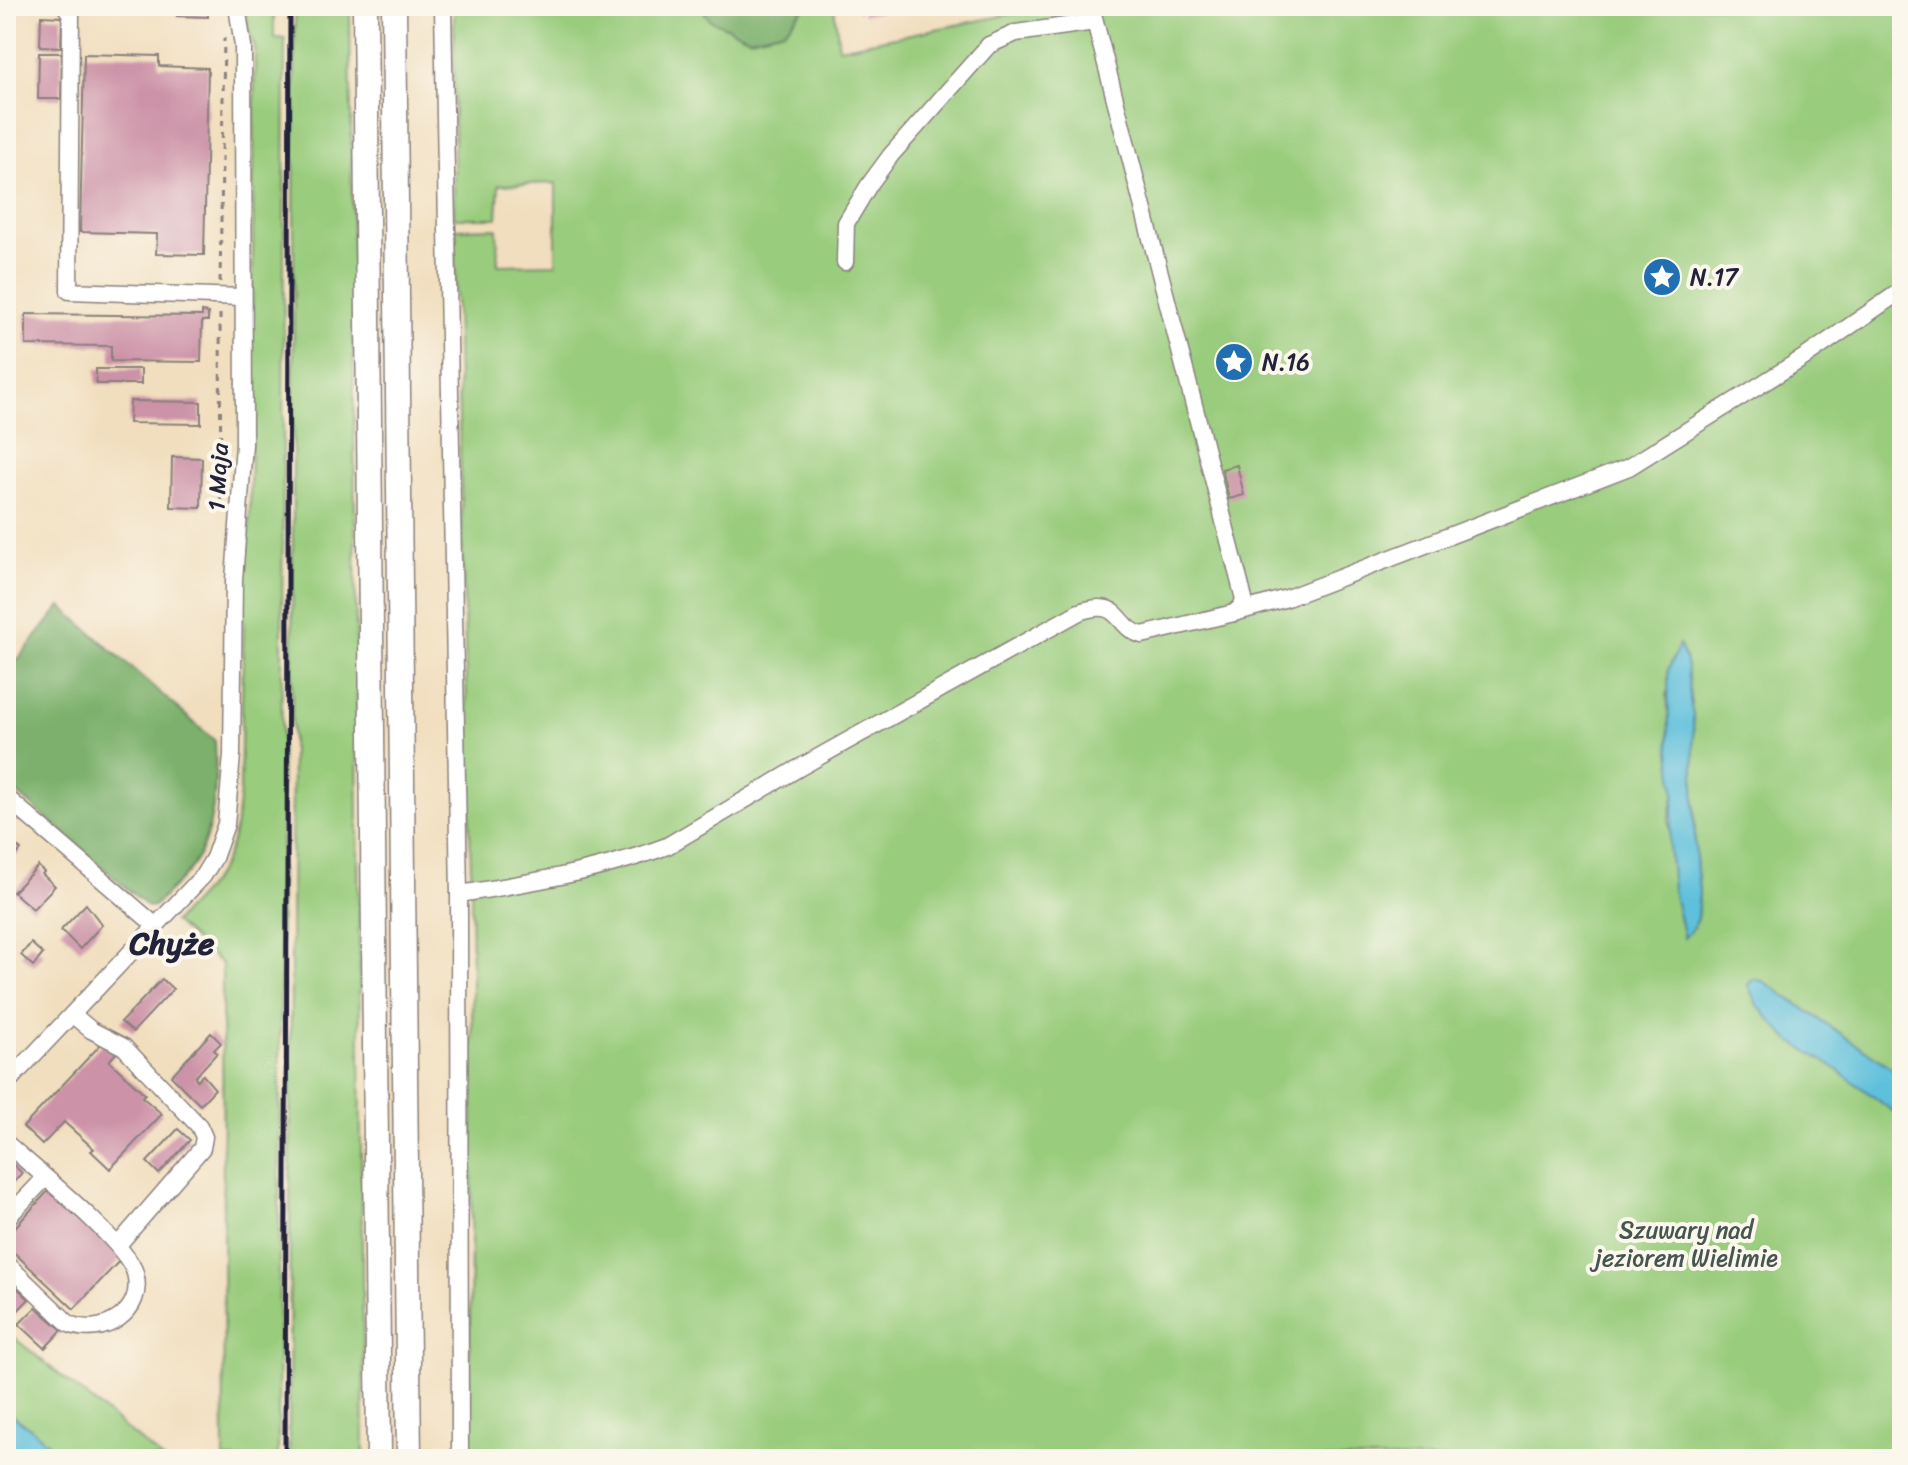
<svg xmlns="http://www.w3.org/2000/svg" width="1908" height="1465" viewBox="0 0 1908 1465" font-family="Sriracha,sans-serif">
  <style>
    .green { fill: #9acc7d; stroke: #5e775c; stroke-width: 2; fill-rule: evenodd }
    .forest { fill: #7bb06c; stroke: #4e6954; stroke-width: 2 }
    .water { fill: #5ec0dc; stroke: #40718c; stroke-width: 2 }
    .building { fill: #cc92a7 }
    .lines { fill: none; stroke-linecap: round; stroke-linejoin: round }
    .minor-casing { stroke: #8a807c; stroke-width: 19 }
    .highway-casing { stroke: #8a807c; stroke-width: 27 }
    .path { stroke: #8a807c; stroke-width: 3; stroke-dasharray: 6 6; stroke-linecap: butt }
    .minor { stroke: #fff; stroke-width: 16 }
    .highway { stroke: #fff; stroke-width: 24 }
    .rail { stroke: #22223b; stroke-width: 5 }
    .labels { text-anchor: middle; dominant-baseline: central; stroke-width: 8; stroke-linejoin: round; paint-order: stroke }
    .poi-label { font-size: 24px; fill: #22223b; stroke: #fbf7ec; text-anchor: start }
    .street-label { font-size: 24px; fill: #22223b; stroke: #fbf7ec }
    .park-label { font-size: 24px; fill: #46554f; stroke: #fbf7ec }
    .district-label { font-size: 32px; font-weight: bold; fill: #22223b; stroke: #fbf7ec }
  </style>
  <rect width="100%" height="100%" fill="#fbf7ec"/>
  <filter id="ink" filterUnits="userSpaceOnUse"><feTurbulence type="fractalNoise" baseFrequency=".0125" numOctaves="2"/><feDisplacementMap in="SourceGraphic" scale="16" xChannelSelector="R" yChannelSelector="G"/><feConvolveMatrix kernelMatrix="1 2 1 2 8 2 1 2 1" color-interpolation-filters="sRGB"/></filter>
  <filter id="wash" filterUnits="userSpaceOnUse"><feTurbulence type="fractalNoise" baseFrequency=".006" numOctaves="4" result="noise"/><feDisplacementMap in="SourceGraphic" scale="32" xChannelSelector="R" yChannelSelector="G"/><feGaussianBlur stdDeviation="1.8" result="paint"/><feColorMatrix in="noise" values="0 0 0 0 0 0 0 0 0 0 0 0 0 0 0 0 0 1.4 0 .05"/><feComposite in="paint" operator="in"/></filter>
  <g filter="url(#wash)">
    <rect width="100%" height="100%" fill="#f1debe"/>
    <g class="green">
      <path d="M245 6H274V38L285 39 278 1459H224L222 964 174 922C223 872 233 863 240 792L245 569 250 518 255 47 249 32Z"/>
      <polygon points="295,6 350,6 364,1459 289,1459"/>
      <path d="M454 6H834L839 48 1053 6H1902V1459H468L473 1105 471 870 454 229 497 228 498 265 556 264V183L499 185 497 218H454ZM1679 645C1692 667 1686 691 1693 714L1695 846 1699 893 1697 918 1693 928 1684 937 1669 821 1675 791 1667 694Z"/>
      <polygon points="6,1331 163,1459 65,1459 34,1431 6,1411"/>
    </g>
    <g class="forest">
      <polygon points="700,6 806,6 785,30 750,38 710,20"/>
      <path d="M61 606 215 741C217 780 216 831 193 865 183 880 166 893 154 906L148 907 6 783V674Z"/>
    </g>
    <g class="water">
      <path d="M1679 645C1692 667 1686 691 1693 714L1695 846 1699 893 1697 918 1693 928 1684 938 1673 890 1669 844 1675 791 1669 743 1668 670Z"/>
      <polygon points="1753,979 1763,981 1902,1075 1902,1118 1835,1068 1789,1040 1757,1005 1748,985"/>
      <polygon points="6,1411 34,1431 65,1459 6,1459"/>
    </g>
    <g id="blocks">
      <g class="building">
        <polygon points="177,6 208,6 208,17 177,16"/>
        <polygon points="862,6 892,6 893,10 863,15"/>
        <polygon points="41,16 62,17 61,47 40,46"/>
        <polygon points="39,53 62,53 61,99 38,99"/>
        <polygon points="84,54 159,56 159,66 208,68 204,255 156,254 157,234 80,232"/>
        <polygon points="202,312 208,313 208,321 202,321 201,362 111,361 111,346 26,345 26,314 202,316"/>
        <rect x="96" y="369" width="45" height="15"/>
        <polygon points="130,401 201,402 201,424 129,423"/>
        <polygon points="172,457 202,458 201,508 171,507"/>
        <polygon points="1237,465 1244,495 1229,499 1222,469"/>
        <polygon points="6,836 21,850 6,866"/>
        <polygon points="38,866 44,872 42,874 55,886 33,909 13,892"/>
        <polygon points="86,904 102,925 80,949 61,930"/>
        <polygon points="31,943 43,954 33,966 21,955"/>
        <polygon points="162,979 173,989 133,1032 121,1022"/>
        <polygon points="211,1033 221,1043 214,1050 217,1053 195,1077 197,1080 203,1075 215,1089 200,1105 171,1076"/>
        <polygon points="104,1041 117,1052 109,1061 145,1094 142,1097 162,1114 110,1169 91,1151 94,1149 64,1122 42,1145 23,1127"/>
        <polygon points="178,1129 190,1140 159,1174 147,1162"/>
        <polygon points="6,1158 22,1173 6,1190"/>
        <polygon points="49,1190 122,1258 74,1309 6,1245 6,1237"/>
        <polygon points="6,1278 29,1299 6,1323"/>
        <polygon points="36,1307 62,1330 45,1348 19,1324"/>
      </g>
    </g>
  </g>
  <g filter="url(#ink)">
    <use href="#blocks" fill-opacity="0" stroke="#8a807c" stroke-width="2"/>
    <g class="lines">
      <g class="minor-casing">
        <g id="minor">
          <polyline points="65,6 71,14 69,291 242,297"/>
          <polyline points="443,6 459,894 460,1459"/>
          <polyline points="845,262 846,223 869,185 891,155 989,45 1016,33 1095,22"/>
          <polyline points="1234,613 1287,598 1629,467 1808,355 1902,290"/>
          <polyline points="6,797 156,926"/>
          <path d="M459 894C529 883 601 871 667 846L797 769 1079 612C1123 597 1114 627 1142 635L1234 613 1241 607 1244 599 1091 6"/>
          <polyline points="73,1015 91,1030 124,1047 199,1126 204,1137 202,1148 118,1245"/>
          <polyline points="6,1084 203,876 214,858 226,824 232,755 234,580 244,444 243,46 237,6"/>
          <path d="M6 1143C34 1168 127 1243 135 1273 146 1312 102 1338 69 1324L6 1263"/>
          <polyline points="6,1219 45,1178"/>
        </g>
      </g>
      <g class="highway-casing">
        <g id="highway">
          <polyline points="365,6 379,1459"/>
          <polyline points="394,6 409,1459"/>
        </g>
      </g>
      <g class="path">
        <polyline points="458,12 493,6"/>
        <polyline points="220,282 224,38"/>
        <polyline points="220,314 221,518"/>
      </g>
      <use href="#minor" class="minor"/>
      <use href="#highway" class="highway"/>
      <polyline class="rail" points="285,1459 290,6"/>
    </g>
  </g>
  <defs>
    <g id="sight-disc" transform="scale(2)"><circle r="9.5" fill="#1f6fb2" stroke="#fbf7ec"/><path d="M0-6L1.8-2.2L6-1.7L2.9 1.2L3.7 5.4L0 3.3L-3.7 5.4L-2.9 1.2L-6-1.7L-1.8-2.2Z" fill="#fff"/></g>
  </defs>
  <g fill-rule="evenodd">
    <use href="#sight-disc" x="1662" y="277"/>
    <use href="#sight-disc" x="1234" y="362"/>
  </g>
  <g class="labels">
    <g class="poi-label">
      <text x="1690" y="277">N.17</text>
      <text x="1262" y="362">N.16</text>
    </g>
    <g class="street-label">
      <text transform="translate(218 477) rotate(-87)">1 Maja</text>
    </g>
    <g class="park-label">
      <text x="1686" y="1230">Szuwary nad<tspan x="1686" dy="28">jeziorem Wielimie</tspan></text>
    </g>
    <g class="district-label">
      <text x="172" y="943">Chyże</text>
    </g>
  </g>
  <rect width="1908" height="1465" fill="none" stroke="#fbf7ec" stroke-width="32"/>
</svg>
